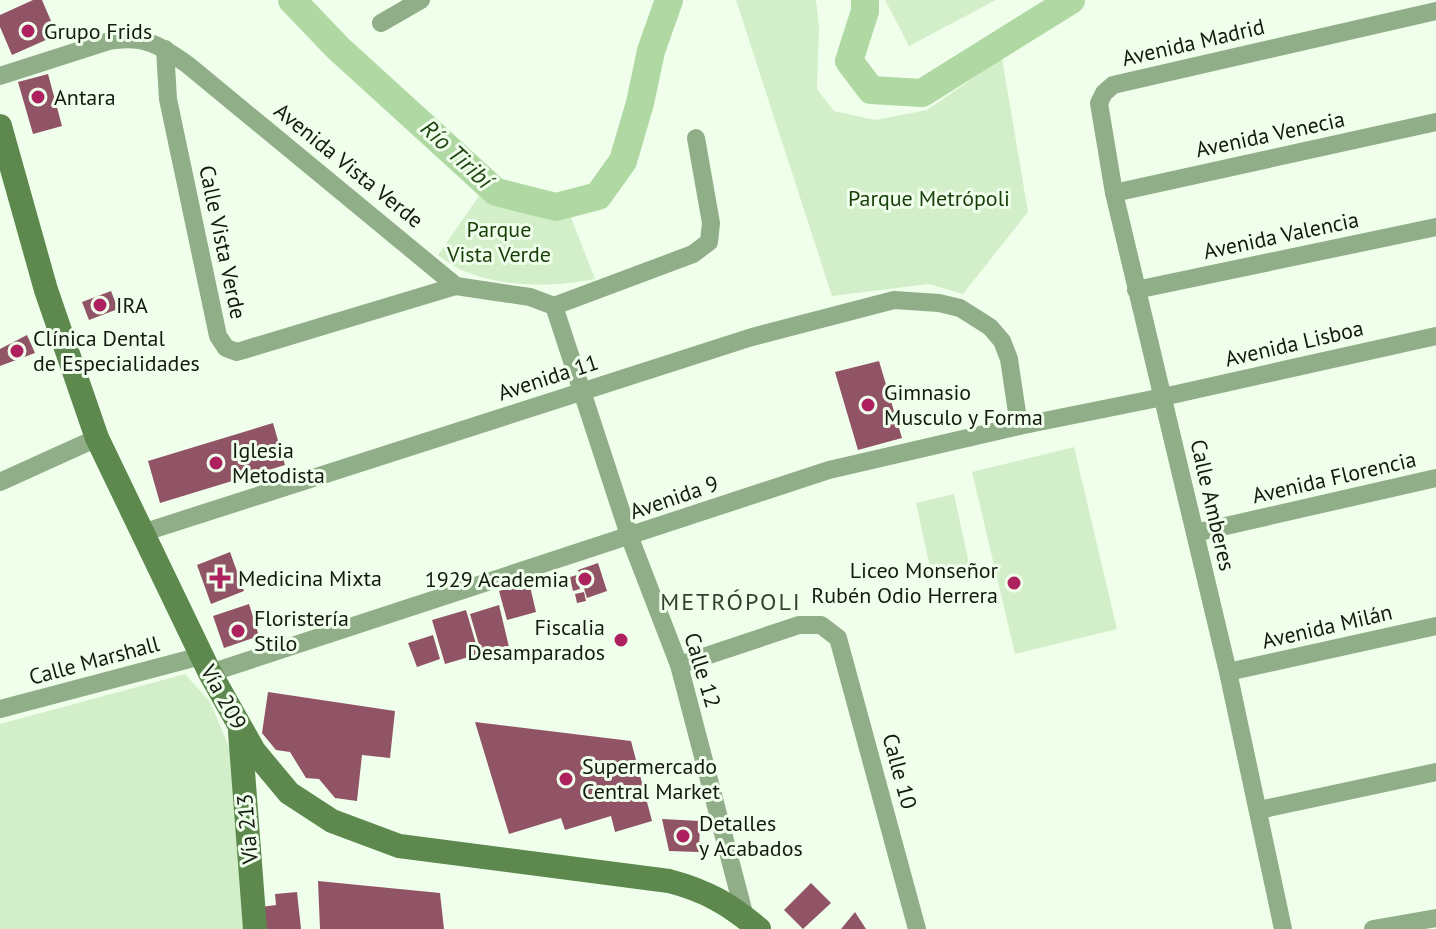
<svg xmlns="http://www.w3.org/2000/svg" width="1436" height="929" viewBox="0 0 1436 929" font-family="'PT Sans',sans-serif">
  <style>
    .green { fill: #d3efca }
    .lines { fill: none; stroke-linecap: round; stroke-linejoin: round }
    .river { stroke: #afd8a3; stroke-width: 28 }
    .building { fill: #915467 }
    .street { stroke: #90ae87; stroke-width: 18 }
    .secondary { stroke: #5d894f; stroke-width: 24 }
    .poi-dot { fill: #ad215e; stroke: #f0ffeb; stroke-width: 3 }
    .labels { text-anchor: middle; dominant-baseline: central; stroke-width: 6; stroke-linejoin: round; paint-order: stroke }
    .poi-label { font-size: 22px; fill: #141a12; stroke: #f0ffeb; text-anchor: start }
    .street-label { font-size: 22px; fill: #141a12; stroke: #f0ffeb }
    .park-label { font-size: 22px; fill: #173e08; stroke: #f0ffeb }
    .water-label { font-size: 24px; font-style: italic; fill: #1f4511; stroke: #f0ffeb }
    .neighbourhood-label { font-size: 24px; letter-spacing: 2px; fill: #32412e; stroke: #f0ffeb }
  </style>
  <rect width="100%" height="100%" fill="#f0ffeb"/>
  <g class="green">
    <polygon points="736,0 816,0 819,27 817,89 834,111 875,120 927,110 1002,58 1028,212 963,294 929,284 832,296"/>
    <polygon points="885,0 996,0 909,46"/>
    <path d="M481 193C499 206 549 222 570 215L595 279C548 289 476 288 438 255Z"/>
    <polygon points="1074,447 1117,629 1015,654 972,472"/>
    <polygon points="954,494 969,564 931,572 916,503"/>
    <polygon points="185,674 210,702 230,749 246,929 0,929 0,724"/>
  </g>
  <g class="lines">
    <g class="river">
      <polyline points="292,0 338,48 496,192 556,207 598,196 623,161 640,103 651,51 669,0"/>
      <polyline points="865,0 865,11 849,61 871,90 922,93 1071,0"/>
    </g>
  </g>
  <g class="building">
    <polygon points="33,0 42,0 57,35 12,55 0,27 0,15"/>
    <polygon points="48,74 62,126 33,134 18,82"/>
    <polygon points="111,291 118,309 89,320 82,302"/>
    <polygon points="27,335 35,353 0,366 0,349"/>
    <polygon points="879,361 902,438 858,450 835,372"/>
    <polygon points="273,423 285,465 160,503 148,461"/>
    <polygon points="230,552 244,591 211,604 197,565"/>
    <polygon points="598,563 607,591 587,598 578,570"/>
    <polygon points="577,575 580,589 573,591 570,577"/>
    <polygon points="529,582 536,612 507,620 499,591"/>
    <polygon points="584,592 586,601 577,603 575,594"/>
    <polygon points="249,604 259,636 224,648 213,616"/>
    <polygon points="499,605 509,647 482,655 470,614"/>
    <polygon points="466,610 479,654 445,664 432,620"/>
    <polygon points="433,635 440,659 417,667 408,643"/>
    <polygon points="268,692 395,711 390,758 362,755 357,801 335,798 319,779 306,778 290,752 276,750 262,733"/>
    <polygon points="475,722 631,741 652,821 615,832 611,816 565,830 561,818 509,834"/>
    <polygon points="662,819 700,821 699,852 669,851"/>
    <polygon points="318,881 440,893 444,929 320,929"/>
    <polygon points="811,883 831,903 803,929 784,910"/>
    <polygon points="297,892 301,929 263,929 261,907 276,905 275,894"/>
    <polygon points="855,912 866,929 841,929"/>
  </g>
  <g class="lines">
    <g class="street">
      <polyline points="381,23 421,0"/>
      <polyline points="165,49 168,99 218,336 226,348 237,352 456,286"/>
      <path d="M0 76 109 41C144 35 160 45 188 65L456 286 530 297 554 306 693 254 709 242 711 223 696 138"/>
      <polyline points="1114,193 1436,122"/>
      <polyline points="1136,290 1436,227"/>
      <polyline points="554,306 630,538 679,665 745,917"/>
      <polyline points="0,482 97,438"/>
      <polyline points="142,533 752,337 894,300 939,303 960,308 990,327 1002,341 1009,359 1019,426"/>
      <polyline points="1195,533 1436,478"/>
      <polyline points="679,665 799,625 821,625 838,638 917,929"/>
      <polyline points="1228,672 1436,626"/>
      <polyline points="210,673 829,470 1019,426 1163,397 1436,336"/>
      <polyline points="0,709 201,656"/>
      <polyline points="1259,810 1436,772"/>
      <polyline points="1283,929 1228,672 1114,193 1099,103 1104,93 1113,85 1436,11"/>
      <polyline points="1373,929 1436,918"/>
    </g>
    <g class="secondary">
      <path d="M0 126 46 290 97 438 210 673 254 751 289 793 332 821 399 846 669 881C707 891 729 904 759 929"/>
      <polyline points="240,732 255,929"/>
    </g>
  </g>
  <g class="poi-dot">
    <circle cx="28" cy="31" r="8"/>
    <circle cx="38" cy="97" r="8"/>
    <circle cx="100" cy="305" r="8"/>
    <circle cx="17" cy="351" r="8"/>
    <circle cx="868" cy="405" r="8"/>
    <circle cx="216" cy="463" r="8"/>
    <path d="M216 566h8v8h8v8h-8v8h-8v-8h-8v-8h8z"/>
    <circle cx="585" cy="579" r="8"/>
    <circle cx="1014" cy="583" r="8"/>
    <circle cx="238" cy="631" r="8"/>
    <circle cx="621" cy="640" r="8"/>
    <circle cx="566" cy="779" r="8"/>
    <circle cx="683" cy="836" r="8"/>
  </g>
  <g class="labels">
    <g class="poi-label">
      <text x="44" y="31">Grupo Frids</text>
      <text x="54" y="97">Antara</text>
      <text x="116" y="305">IRA</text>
      <text x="33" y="338">Clínica Dental<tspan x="33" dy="25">de Especialidades</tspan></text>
      <text x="884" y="392">Gimnasio<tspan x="884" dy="25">Musculo y Forma</tspan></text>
      <text x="232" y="450">Iglesia<tspan x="232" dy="25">Metodista</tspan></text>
      <text x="998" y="570" text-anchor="end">Liceo Monseñor<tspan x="998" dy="25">Rubén Odio Herrera</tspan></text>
      <text x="238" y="578">Medicina Mixta</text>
      <text x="569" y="579" text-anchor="end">1929 Academia</text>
      <text x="254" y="618">Floristería<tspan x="254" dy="25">Stilo</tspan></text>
      <text x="605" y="627" text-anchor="end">Fiscalia<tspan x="605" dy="25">Desamparados</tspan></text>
      <text x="582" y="766">Supermercado<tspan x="582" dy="25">Central Market</tspan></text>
      <text x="699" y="823">Detalles<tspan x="699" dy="25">y Acabados</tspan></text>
    </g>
    <g class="street-label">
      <text transform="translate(1193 42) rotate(-13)">Avenida Madrid</text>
      <text transform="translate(1270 134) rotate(-12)">Avenida Venecia</text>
      <text transform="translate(349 165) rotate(39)">Avenida Vista Verde</text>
      <text transform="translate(1281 235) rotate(-12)">Avenida Valencia</text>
      <text transform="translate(223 242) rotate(78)">Calle Vista Verde</text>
      <text transform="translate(1294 343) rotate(-13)">Avenida Lisboa</text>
      <text transform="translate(548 377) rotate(-18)">Avenida 11</text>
      <text transform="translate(1334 477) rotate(-13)">Avenida Florencia</text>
      <text transform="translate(674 497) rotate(-19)">Avenida 9</text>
      <text transform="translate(1213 505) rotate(77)">Calle Amberes</text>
      <text transform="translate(1327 626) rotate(-13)">Avenida Milán</text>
      <text transform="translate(94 660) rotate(-15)">Calle Marshall</text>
      <text transform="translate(703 670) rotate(73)">Calle 12</text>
      <text transform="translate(224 697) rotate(61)">Vía 209</text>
      <text transform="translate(900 771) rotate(75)">Calle 10</text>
      <text transform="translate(247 829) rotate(-95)">Vía 213</text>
    </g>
    <g class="park-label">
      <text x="929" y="198">Parque Metrópoli</text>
      <text x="499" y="229">Parque<tspan x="499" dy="25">Vista Verde</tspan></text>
    </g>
    <g class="water-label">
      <text transform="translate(457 154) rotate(43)">Río Tiribí</text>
    </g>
    <g class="neighbourhood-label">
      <text x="731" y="601">METRÓPOLI</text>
    </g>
  </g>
</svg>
